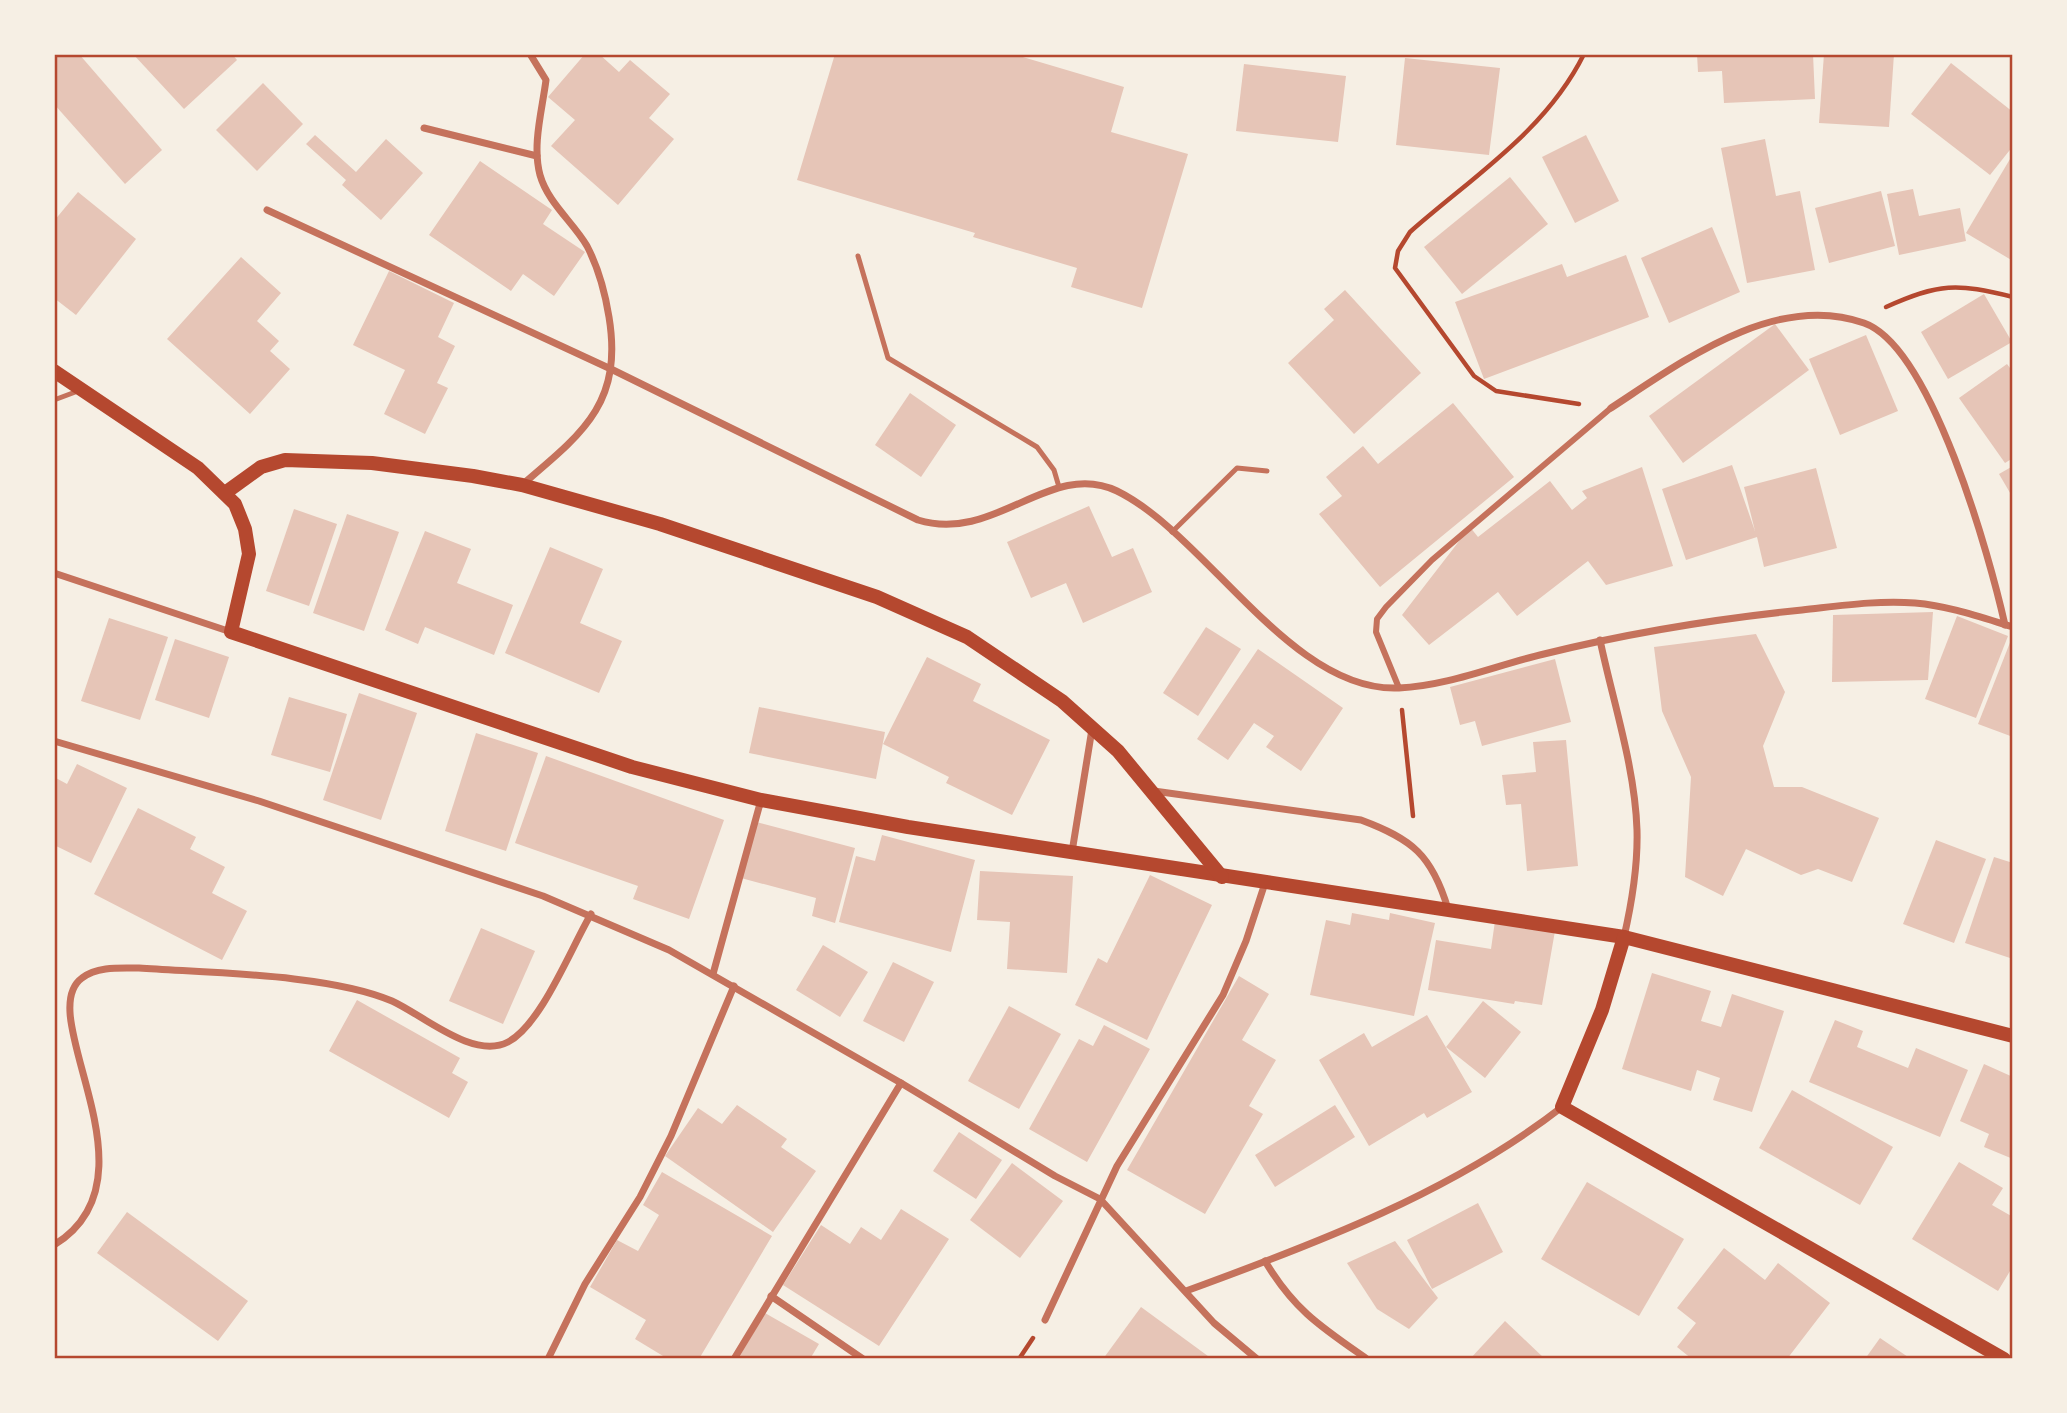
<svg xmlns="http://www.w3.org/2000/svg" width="2067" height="1413" viewBox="0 0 2067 1413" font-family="'Crimson Pro',serif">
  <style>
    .building { fill: #e6c5b7 }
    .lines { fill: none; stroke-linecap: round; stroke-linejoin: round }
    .path { stroke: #b5482f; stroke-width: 4.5 }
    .service { stroke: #c5725c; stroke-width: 5 }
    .pedestrian { stroke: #c5725c; stroke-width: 6 }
    .minor { stroke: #c5725c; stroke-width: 7 }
    .secondary { stroke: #b5482f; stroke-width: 14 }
    .neatline { fill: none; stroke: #b5482f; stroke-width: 2.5 }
  </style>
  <rect width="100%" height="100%" fill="#f6efe4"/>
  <g class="building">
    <polygon points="60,54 79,54 162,150 125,184 54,104 54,60"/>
    <polygon points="133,54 232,54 237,60 184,109"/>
    <polygon points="585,54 599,54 619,72 630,60 670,94 649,118 674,139 618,205 551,146 575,120 548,97"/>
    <polygon points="835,54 1013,54 1124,87 1111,132 1188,154 1142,308 1071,287 1077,268 973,237 975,233 797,180"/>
    <polygon points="1697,54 1813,54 1815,99 1724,103 1722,71 1698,72"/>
    <polygon points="1824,54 1894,54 1889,127 1819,123"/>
    <polygon points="1405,58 1500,68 1489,155 1396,145"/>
    <polygon points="1951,63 2013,112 2013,146 1990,175 1911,114"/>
    <polygon points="1244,64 1346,76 1338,142 1236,131"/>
    <polygon points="263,83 303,124 257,171 216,130"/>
    <polygon points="315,135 356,172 386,139 423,173 381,220 342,185 346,180 306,144"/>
    <polygon points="1586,135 1619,201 1575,223 1542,157"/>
    <polygon points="1765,139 1776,196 1800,191 1815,270 1747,283 1721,148"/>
    <polygon points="2013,154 2013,261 1966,233"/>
    <polygon points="480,161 552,210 543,224 585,252 554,296 523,274 511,291 429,235"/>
    <polygon points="1510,177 1548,224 1462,294 1424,247"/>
    <polygon points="1913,189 1919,216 1960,208 1966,241 1899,255 1887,194"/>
    <polygon points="1881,191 1895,246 1829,263 1815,208"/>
    <polygon points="78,192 136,239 76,315 54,298 54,221"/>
    <polygon points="1712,227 1740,292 1669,323 1641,258"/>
    <polygon points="1626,255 1649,317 1484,379 1455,302 1562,264 1567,277"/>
    <polygon points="241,257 281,293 257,321 279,341 270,351 290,369 250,414 167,339"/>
    <polygon points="389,271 454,303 438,337 455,346 437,383 448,388 425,434 384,414 405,370 353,345"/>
    <polygon points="1345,290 1421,373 1354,434 1288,363 1334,320 1324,309"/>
    <polygon points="1984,294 2012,342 1948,379 1921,332"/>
    <polygon points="1775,324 1809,370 1683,463 1649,416"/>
    <polygon points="1866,335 1898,411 1840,435 1809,359"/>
    <polygon points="2007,364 2013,372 2013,458 2005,463 1959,398"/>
    <polygon points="910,393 956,425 921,477 875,445"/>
    <polygon points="1453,403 1514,477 1380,587 1319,514 1342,496 1326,477 1363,446 1378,464"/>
    <polygon points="1732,465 1755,531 1744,487 1816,468 1837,548 1764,567 1757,537 1686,560 1662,489"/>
    <polygon points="2013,466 2013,498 1999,474"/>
    <polygon points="1642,467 1673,566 1606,585 1588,561 1517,616 1498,592 1429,645 1402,615 1470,527 1478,537 1550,481 1572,510 1587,498 1582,491"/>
    <polygon points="1089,506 1112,557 1133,548 1152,592 1083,623 1066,583 1031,598 1007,542"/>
    <polygon points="294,509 337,524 309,606 266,591"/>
    <polygon points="347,514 399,532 364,631 313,613"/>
    <polygon points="425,531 471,549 457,583 513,605 494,655 425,627 418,644 385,630"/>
    <polygon points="550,547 603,569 580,623 622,641 599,693 505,653"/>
    <polygon points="1933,612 1928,680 1832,682 1833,615"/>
    <polygon points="1957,616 2008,636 1976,718 1925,699"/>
    <polygon points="109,618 168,637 140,720 81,701"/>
    <polygon points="1206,627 1241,649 1198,716 1163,693"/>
    <polygon points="1756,634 1785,692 1763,746 1774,787 1802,787 1879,818 1852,882 1818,869 1801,875 1746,849 1723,896 1685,877 1691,777 1662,711 1654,647"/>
    <polygon points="175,639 229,657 209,718 155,700"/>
    <polygon points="2011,640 2013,641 2013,737 1978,724"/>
    <polygon points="1258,649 1343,708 1301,771 1266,747 1274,736 1254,723 1228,760 1197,739"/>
    <polygon points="927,657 981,684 973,701 1050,740 1012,815 946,783 949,777 883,744"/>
    <polygon points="1555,659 1571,722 1482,746 1475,721 1460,725 1450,687"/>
    <polygon points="359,693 417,713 381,820 323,800"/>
    <polygon points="289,697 347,714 330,772 271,755"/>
    <polygon points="759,707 885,732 876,779 749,753"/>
    <polygon points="476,733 538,753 506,851 445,831"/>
    <polygon points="1566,740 1578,866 1527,871 1521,804 1506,805 1502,775 1536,772 1533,742"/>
    <polygon points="546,756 724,820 689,919 633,899 638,886 515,843"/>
    <polygon points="77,764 127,788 91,863 54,845 54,777 67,784"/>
    <polygon points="138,808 196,837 190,849 225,867 212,893 247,911 222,960 94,894"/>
    <polygon points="756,822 855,848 835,923 812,916 816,898 741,878"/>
    <polygon points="882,835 975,860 951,952 839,922 856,856 875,861"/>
    <polygon points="1936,840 1986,859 1954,943 1903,924"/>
    <polygon points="1994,857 2013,863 2013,959 1965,943"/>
    <polygon points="980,871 1073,876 1067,973 1007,969 1010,922 977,920"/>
    <polygon points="1150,875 1212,905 1147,1040 1075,1005 1098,958 1107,963"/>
    <polygon points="1352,913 1389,920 1390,913 1435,923 1414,1016 1310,995 1326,920 1350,925"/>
    <polygon points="1495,921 1555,931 1542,1005 1515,1001 1514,1004 1428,990 1436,940 1491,949"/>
    <polygon points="481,928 535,951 503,1024 449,1001"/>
    <polygon points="823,945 868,972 840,1017 796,990"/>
    <polygon points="893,962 934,982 904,1042 863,1021"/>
    <polygon points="1652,973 1711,991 1701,1021 1721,1027 1732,994 1784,1011 1752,1112 1713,1100 1720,1078 1697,1070 1691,1091 1622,1069"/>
    <polygon points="1239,976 1269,994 1242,1040 1276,1060 1249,1106 1263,1114 1205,1214 1127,1170"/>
    <polygon points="357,1000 460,1058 452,1073 468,1082 449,1118 329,1051"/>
    <polygon points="1483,1001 1521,1032 1485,1078 1446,1047"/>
    <polygon points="1009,1006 1061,1034 1019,1109 968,1081"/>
    <polygon points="1427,1015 1472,1092 1427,1118 1424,1113 1369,1146 1319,1060 1364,1033 1372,1047"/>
    <polygon points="1835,1020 1863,1031 1857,1047 1908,1068 1916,1048 1968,1070 1940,1137 1809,1082"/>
    <polygon points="1104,1025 1150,1049 1087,1162 1029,1129 1079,1039 1093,1046"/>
    <polygon points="1984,1064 2013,1077 2013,1159 1984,1147 1989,1134 1960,1121"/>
    <polygon points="1792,1090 1893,1147 1860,1205 1759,1148"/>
    <polygon points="737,1105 787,1139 781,1147 816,1171 773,1232 665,1156 698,1108 722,1124"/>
    <polygon points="1335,1105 1355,1137 1275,1187 1255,1155"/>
    <polygon points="959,1132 1002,1160 976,1199 933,1171"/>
    <polygon points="1959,1162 2003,1188 1992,1205 2013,1217 2013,1266 1998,1291 1912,1239"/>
    <polygon points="1012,1163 1063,1201 1020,1258 970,1220"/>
    <polygon points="662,1172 772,1236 699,1359 668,1359 635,1339 646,1320 590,1287 617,1240 638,1251 659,1215 643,1205"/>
    <polygon points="1587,1182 1684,1239 1639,1316 1541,1259"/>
    <polygon points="1478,1203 1503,1252 1432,1289 1407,1240"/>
    <polygon points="901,1209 949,1239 879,1346 783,1285 821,1225 850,1244 861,1227 881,1240"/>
    <polygon points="127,1212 248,1301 218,1341 97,1253"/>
    <polygon points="1395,1241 1438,1298 1409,1329 1377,1309 1347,1263"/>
    <polygon points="1724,1248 1765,1280 1778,1263 1830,1303 1787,1359 1692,1359 1677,1347 1696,1323 1677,1308"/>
    <polygon points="1141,1307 1212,1359 1103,1359"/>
    <polygon points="765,1313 819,1344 810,1359 738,1359"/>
    <polygon points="1505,1321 1545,1359 1470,1359"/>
    <polygon points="1880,1338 1911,1359 1865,1359"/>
  </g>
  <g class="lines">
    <g class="path">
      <path d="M1886 307C1939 283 1957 283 2013 297"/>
      <path d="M1579 404 1496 391 1474 376 1395 268 1398 251 1410 232C1472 177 1546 131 1584 54"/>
      <polyline points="1402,710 1413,816"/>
      <polyline points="1019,1359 1033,1338"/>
    </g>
    <g class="service">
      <polyline points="858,256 888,358 1037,447 1054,470 1059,487"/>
      <polyline points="54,400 78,391"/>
      <polyline points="1172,532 1237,468 1267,471"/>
    </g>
    <polyline class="pedestrian" points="1399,688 1376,632 1377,619 1386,607 1432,560 1611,408"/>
    <g class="minor">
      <polyline points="424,128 537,156"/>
      <path d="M267 210 613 370 918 520C995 544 1050 459 1117 491 1207 535 1291 693 1399 688 1448 686 1497 665 1544 654 1629 633 1714 619 1802 610 1839 606 1877 600 1915 603 1949 606 1980 617 2013 627"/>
      <path d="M1611 408C1680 363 1775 291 1864 323 1932 347 1990 558 2005 625"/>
      <path d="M523 484C583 433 623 403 609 317 605 292 599 269 587 246 573 222 548 203 540 175 532 145 542 111 546 80L530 54"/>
      <polyline points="54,573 231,632"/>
      <path d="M1600 640C1613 702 1635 767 1637 830 1638 866 1632 902 1624 937"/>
      <polyline points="54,741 259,801 543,896 669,950 901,1083 1055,1176 1100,1199 1214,1323 1257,1359"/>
      <path d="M1154 791 1361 820C1412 839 1432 855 1448 909"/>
      <polyline points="1072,852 1092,729"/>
      <polyline points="713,974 761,800"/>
      <path d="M54 1245C164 1178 31 1015 82 978 97 966 121 968 139 968 210 973 329 974 392 1001 423 1015 473 1060 508 1042 541 1025 571 948 591 914"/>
      <path d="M1265 1261C1294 1310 1321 1327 1367 1359"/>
      <path d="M1186 1291C1315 1244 1453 1192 1562 1107"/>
      <polyline points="771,1296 863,1359"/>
      <polyline points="1045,1320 1117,1166 1223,995 1246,941 1265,883"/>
      <polyline points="548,1359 585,1284 640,1197 671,1136 734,986"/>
      <polyline points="734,1359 901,1083"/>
    </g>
    <g class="secondary">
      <polyline points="54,371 198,468 235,504 245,529 249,554 231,632 632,767 761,800 908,827 1624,937 2013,1036"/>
      <polyline points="225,493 261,467 285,460 372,463 473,476 522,485 660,524 877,597 967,637 1062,701 1118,751 1222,877"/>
      <polyline points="1624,937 1602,1010 1562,1107 2004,1359"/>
    </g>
  </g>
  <rect width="2067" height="1413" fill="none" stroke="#f6efe4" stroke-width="112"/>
  <rect x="56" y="56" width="1955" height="1301" class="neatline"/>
</svg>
